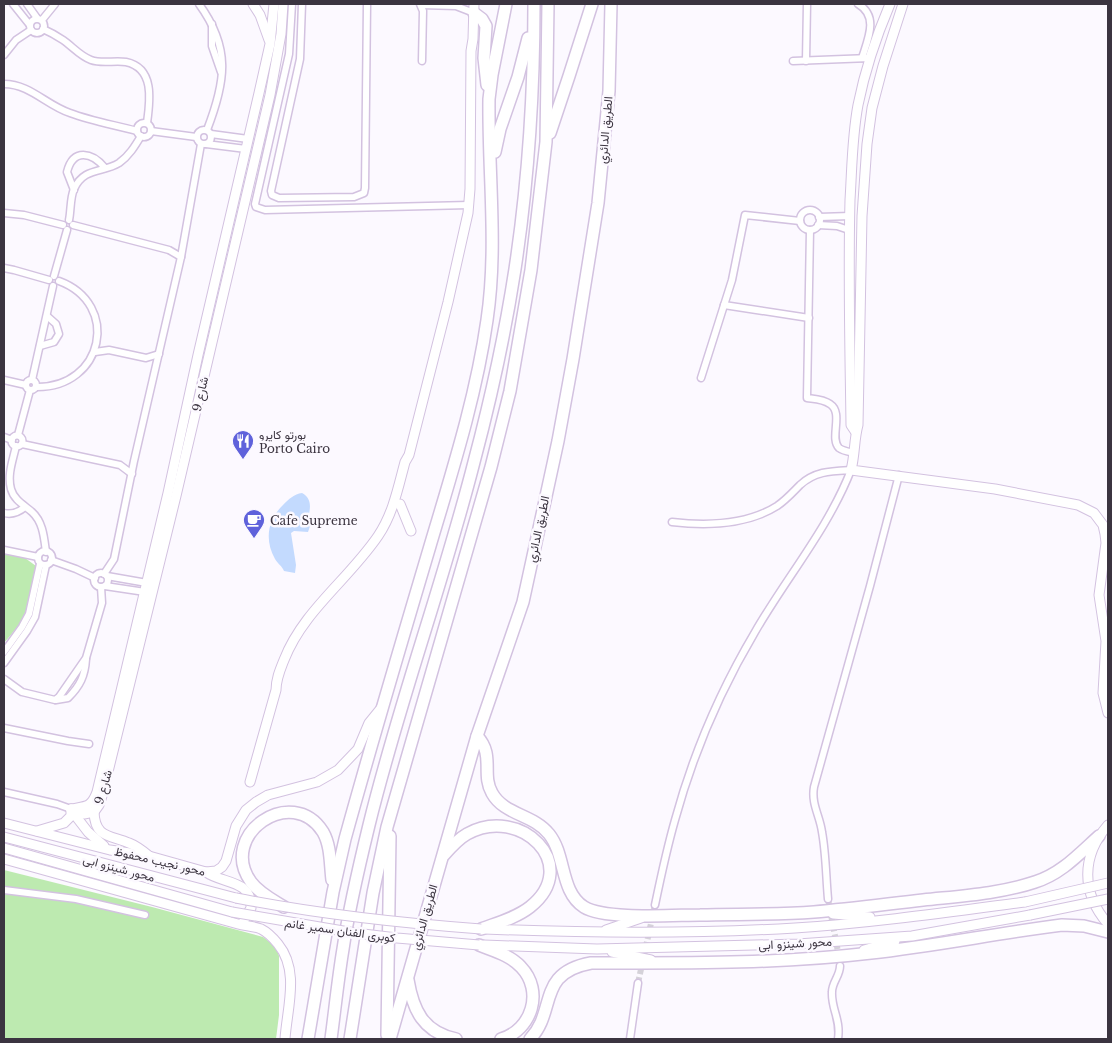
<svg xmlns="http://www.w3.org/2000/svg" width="1112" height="1043" viewBox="0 0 1112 1043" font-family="'Libre Baskerville',Vazirmatn,serif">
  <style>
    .green { fill: #bdeab0 }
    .water { fill: #c3dafe }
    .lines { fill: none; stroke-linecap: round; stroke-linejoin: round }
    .street-tunnel { stroke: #d5d2d9; stroke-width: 6; stroke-dasharray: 6 3; stroke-linecap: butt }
    .street-casing { stroke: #d3c2e0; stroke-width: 9 }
    .secondary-casing { stroke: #d3c2e0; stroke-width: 11 }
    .highway-casing { stroke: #d3c2e0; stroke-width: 14 }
    .street { stroke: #fff; stroke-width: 6 }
    .secondary { stroke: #fff; stroke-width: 9 }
    .highway { stroke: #fff; stroke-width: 11 }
    .secondary-bridge-casing { stroke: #d3c2e0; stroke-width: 11; stroke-linecap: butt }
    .secondary-bridge { stroke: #fff; stroke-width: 9 }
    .labels { text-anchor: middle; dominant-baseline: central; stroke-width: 5; stroke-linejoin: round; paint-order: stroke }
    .street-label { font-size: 12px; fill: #3b3440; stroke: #fcf9ff }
    .poi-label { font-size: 12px; fill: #3b3440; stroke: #fcf9ff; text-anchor: start }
  </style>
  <rect width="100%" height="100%" fill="#fcf9ff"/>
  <g class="green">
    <polygon points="4,554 25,558 36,566 25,618 4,643"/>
    <polygon points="4,870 152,907 263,937 276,947 279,956 279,1015 276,1039 4,1039"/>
  </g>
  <path class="water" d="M302 493C313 499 310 509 308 519L311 523 308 532 294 531 291 533 296 565 295 573 284 571C282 566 278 564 275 559 264 540 268 519 283 505 289 499 294 494 302 493Z"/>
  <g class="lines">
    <g class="street-tunnel">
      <polyline points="828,899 839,957"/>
      <polyline points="638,983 655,905"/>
    </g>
    <g class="street-casing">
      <g id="street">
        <polyline points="13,4 29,24"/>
        <polyline points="27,4 37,18"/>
        <path d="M199 4C231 48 226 81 207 130"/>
        <polyline points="292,4 289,54 255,204 256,207 265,210 469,205"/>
        <polyline points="302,4 300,59 271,191 272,195 279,198 354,197 364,193 365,188 367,4"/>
        <polyline points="420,4 423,11 422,61"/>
        <path d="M858 4C879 16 868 39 862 58"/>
        <polyline points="421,5 456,6 474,13"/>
        <circle cx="37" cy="26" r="7"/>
        <polyline points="42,20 55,4"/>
        <polyline points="212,24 212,46 221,72"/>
        <path d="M43 29C50 32 57 36 63 40 73 47 80 56 91 60 102 64 115 60 126 62 155 68 150 101 147 123"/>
        <polyline points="4,55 16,40 31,30"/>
        <polyline points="793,61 870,58"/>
        <polyline points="806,61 807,4"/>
        <path d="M4 84C30 84 46 105 70 113 91 121 115 125 137 131"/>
        <circle cx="144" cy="130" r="7"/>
        <circle cx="204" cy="137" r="7"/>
        <polyline points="151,131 196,137"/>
        <polyline points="211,134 248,139"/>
        <polyline points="206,144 246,149"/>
        <path d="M74 190 67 172C73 148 92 152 105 168"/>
        <circle cx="810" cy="220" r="10"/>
        <polyline points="4,213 24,215 63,225"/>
        <polyline points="819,217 850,216"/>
        <path d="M69 220C71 211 70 198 74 189 84 167 103 173 119 163 129 156 135 146 141 136"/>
        <polyline points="73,225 169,250 181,257"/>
        <polyline points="818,225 837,226 849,230"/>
        <path d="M810 230 807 398C814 399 823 399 830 404 844 413 829 438 839 448 843 451 850 452 854 453"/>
        <polyline points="4,268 14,270 49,280"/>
        <polyline points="54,276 67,230"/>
        <polyline points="724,305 809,318"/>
        <polyline points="40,346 54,342 59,334 56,324 47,316"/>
        <polyline points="95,352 109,350 146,358 159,354"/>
        <polyline points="701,378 732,280 745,215 800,221"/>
        <circle cx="31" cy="385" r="5"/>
        <polyline points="4,380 26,385"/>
        <polyline points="32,380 53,286"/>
        <path d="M36 387C104 388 121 304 59 281"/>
        <polyline points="18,435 30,390"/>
        <circle cx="17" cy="441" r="5.5"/>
        <polyline points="4,437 12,440"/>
        <polyline points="22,444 120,465 132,474"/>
        <path d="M16 446C13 460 7 475 11 489 14 500 24 505 32 512 43 522 44 537 46 552"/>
        <path d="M4 513C12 515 19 512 25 507"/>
        <polyline points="4,550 38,557"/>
        <circle cx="45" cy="558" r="7"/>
        <polyline points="51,560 76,569 95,578"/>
        <circle cx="101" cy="580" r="7"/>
        <polyline points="104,574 114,559 134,461 181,257 201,144"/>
        <polyline points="107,576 147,583"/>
        <polyline points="105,586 145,592"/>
        <polyline points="4,652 22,627 29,614 40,564"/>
        <polyline points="4,663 27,631 35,617 46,565"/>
        <polyline points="4,679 22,692 55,700 59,697 86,658 102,603 101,587"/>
        <path d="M56 700 68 698C80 686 85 676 86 659"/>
        <polyline points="4,728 68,741 89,744"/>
        <polyline points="4,792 57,804 71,809"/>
        <polyline points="4,890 76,899 145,915"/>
        <path d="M828 899C826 877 826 854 822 832 820 816 811 804 814 787L870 586 899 475"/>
        <path d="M655 905C661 876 667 848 675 820 693 754 720 691 755 632 786 578 828 529 851 470 832 471 815 471 800 485 793 492 786 500 777 506 747 525 707 526 672 522"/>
        <polyline points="630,1039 638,983"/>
        <path d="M838 1039C841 1019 831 1009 832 992 832 982 840 976 840 966"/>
      </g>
    </g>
    <g class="secondary-casing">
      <g id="secondary">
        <polyline points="253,4 260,15 269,40"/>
        <path d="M903 4 883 66 872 108 867 144 862 216 858 425C854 439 855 455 851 470L995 489 1078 505 1094 513 1103 525 1105 534 1106 543 1099 595 1106 641 1103 693 1108 713"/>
        <path d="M855 431 851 425C850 350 848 275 850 200 852 168 852 137 858 105 865 70 876 37 890 4"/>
        <polyline points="400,504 411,531"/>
        <path d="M250 782 276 690C276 679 280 670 284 660 303 611 348 580 378 536 393 514 398 488 405 462L409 455 448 302 468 213 470 189 471 51 473 39 474 4"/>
        <polyline points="71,809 84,814 94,812 99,805 102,796 176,496 270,95 281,34 283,4"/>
        <path d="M71 809C86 806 91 808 97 792L168 493 198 355 259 93 270 44 274 4"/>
        <polyline points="71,810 88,832 104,846"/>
        <path d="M94 812C95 838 110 835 129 843 137 846 143 851 149 856"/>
        <polyline points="4,823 110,850 149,856 206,872 216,871 222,867 226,861 236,826 246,810 256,802 268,795 317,782 338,770 358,749 369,723 382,707"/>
        <path d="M1108 825C1081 856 1081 893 1108 924"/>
        <polyline points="37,831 64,823 71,816 71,809"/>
        <polyline points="4,837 236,898"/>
        <polyline points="4,848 232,912"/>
        <path d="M4 859 238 924C245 926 254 926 261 929 267 932 274 939 278 944 300 971 287 1008 285 1039"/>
        <path d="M206 872C222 884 252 879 251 908L244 920"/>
        <polyline points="833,914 870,917"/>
        <path d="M484 929C588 933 692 934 795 928 872 923 949 912 1025 902"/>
        <polyline points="606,930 641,918"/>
        <polyline points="484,945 597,949 798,944 912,936 1030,915"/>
        <polyline points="864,950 895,941"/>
        <polyline points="612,952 651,960"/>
      </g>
    </g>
    <g class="highway-casing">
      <g id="highway">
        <polyline points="474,13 482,19 486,26 484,58 487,85"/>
        <polyline points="550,133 569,76 592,4"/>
        <polyline points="495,152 500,129 518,77 528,38"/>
        <path d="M477 736C495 755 481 774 492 793 504 815 533 814 549 834 566 855 560 892 584 907 605 920 674 915 700 915 738 914 776 915 814 912 850 909 887 904 923 900 960 896 999 894 1035 882 1061 874 1079 854 1099 836"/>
        <path d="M444 855C451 847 458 839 467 834 520 804 583 865 530 907 516 918 497 923 481 929"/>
        <path d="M284 907C273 900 259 893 251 882 217 835 292 783 323 832 331 846 330 864 332 880"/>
        <path d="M479 945C494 951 510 955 521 967 544 991 532 1030 501 1039"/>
        <path d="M408 980C413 1010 423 1032 456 1039"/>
        <polyline points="387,1035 390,836"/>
        <path d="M308 1039 333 892 345 839C372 741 401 644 430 546 452 472 476 397 487 320 498 246 488 173 489 99L492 75 506 4"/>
        <path d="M331 1039C335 1009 338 979 343 949 349 908 359 866 369 825 399 702 443 584 474 462 491 398 505 334 515 269 528 183 534 91 534 4"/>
        <polyline points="350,1039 373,893 387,827 491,467 510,391 531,270 546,142 548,4"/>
        <polyline points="390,1039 477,736 523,602 558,441 573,359 598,203 609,91 611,4"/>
        <path d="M530 1039C557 1011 536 973 591 963 684 963 778 964 871 953 935 946 998 933 1062 925L1084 926 1108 932"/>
      </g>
    </g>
    <use href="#street" class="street"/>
    <use href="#secondary" class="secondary"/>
    <use href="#highway" class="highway"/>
    <g class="secondary-bridge-casing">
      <g id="secondary-bridge">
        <path d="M236 898C317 914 398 923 481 929"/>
        <polyline points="1025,902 1108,883"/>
        <polyline points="232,912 355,933 397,938 479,945"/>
        <polyline points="1030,915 1108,899"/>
      </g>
    </g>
    <use href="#secondary-bridge" class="secondary-bridge"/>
  </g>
  <defs>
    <g id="restaurant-pin" transform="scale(1.125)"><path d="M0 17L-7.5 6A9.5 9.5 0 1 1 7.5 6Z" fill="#5f62db" stroke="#fcf9ff"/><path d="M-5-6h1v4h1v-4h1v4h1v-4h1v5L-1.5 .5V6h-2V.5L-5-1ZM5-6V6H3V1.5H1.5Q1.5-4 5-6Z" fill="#fff"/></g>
    <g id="cafe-pin" transform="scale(1.125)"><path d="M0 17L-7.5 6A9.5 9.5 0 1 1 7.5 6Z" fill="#5f62db" stroke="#fcf9ff"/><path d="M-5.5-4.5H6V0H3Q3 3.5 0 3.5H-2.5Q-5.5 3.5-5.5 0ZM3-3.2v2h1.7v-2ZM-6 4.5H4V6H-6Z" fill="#fff"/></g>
  </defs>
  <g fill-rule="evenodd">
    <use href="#restaurant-pin" x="243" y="441"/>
    <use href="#cafe-pin" x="254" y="520"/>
  </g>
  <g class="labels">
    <g class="street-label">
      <text transform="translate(605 130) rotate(-85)">الطريق الدائري</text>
      <text transform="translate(200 394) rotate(-77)">شارع 9</text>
      <text transform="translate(538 529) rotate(-78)">الطريق الدائري</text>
      <text transform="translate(103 787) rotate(-74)">شارع 9</text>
      <text transform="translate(160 861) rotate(13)">محور نجيب محفوظ</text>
      <text transform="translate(119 868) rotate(15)">محور شينزو ابى</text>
      <text transform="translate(424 917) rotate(-74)">الطريق الدائري</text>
      <text transform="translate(340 930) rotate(8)">كوبرى الفنان سمير غانم</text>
      <text transform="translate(795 943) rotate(-3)">محور شينزو ابى</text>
    </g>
    <g class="poi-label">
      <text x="259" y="434">بورتو كايرو<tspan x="259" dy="14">Porto Cairo</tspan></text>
      <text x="270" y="520">Cafe Supreme</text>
    </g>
  </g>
  <rect width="1112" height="1043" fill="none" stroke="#3b3440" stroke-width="10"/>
</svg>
